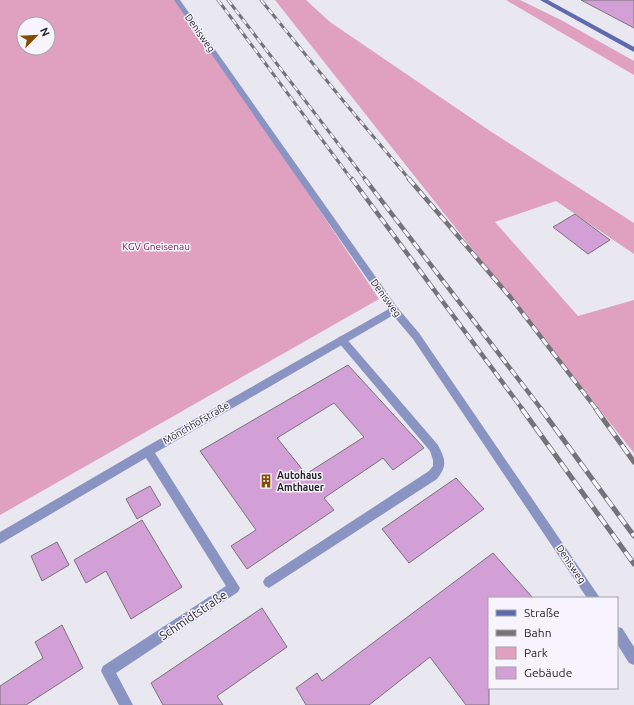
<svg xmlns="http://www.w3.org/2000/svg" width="634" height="705" viewBox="0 0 634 705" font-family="Ubuntu,sans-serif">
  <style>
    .green { fill: #dfa1bf; fill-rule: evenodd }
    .building { fill: #d39fd7; stroke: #7a747a; fill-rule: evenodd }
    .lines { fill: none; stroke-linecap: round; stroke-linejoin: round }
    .service { fill: #8994c3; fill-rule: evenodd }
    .minor { fill: #8994c3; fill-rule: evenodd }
    .secondary { fill: #5d6aae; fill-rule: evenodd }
    .rail-far2-casing { stroke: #747378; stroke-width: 3 }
    .rail-far1-casing { stroke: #747378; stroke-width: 4.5 }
    .rail-casing { stroke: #747378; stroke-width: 5 }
    .rail-far2 { stroke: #f7f4fd; stroke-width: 2; stroke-dasharray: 6; stroke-linecap: butt }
    .rail-far1 { stroke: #f7f4fd; stroke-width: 3; stroke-dasharray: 8; stroke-linecap: butt }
    .rail { stroke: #f7f4fd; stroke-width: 3.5; stroke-dasharray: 11; stroke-linecap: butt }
    .labels { text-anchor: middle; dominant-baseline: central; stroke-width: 3; stroke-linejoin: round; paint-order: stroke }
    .street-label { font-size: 10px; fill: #272629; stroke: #f7f4fd }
    .park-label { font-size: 10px; fill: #701d4d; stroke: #f7f4fd }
    .poi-label { font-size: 10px; font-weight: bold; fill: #272629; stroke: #f7f4fd; text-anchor: start }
    .near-street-label { font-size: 12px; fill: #272629; stroke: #f7f4fd }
  </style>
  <rect width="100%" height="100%" fill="#e9e7f0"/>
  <g class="green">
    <path d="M0 0H179L379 299 0 515ZM24 24H48V48H24Z"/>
    <polygon points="275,0 306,0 330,22 490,131 634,223 634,254 556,201 495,222 578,316 634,300 634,453"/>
    <polygon points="506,0 520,0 561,20 634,61 634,75"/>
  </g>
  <g class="building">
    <polygon points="581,0 634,0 634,28"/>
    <polygon points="575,214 610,240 588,254 553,227"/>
    <path d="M348 365 424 448 393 470 383 458 324 498 334 510 247 569 231 546 256 530 200 451ZM334 403 364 437 306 474 277 438Z"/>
    <polygon points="456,478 484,509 409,563 382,529"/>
    <polygon points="150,486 161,505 137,519 126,499"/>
    <polygon points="142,520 182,587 131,619 106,571 86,583 74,560"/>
    <polygon points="57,542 69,565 42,581 31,556"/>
    <polygon points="493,553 533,598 489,598 489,705 466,705 430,657 369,705 306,705 296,688 317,673 322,681"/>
    <polygon points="262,608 287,647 217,696 223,705 163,705 151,683"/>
    <polygon points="62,625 83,668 26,705 0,705 0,686 43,658 35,642"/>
  </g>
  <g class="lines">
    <g class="service">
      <polygon points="174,0 180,0 397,307 419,333 600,598 587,598 413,339 391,313"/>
      <path d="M342 336 345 337 438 445C445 459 448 465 437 479L269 588 265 586 263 582 265 578 429 471 433 466V460L430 451 339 343 337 340 339 337Z"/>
      <polygon points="617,627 622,628 634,647 634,665 629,663 617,644"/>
    </g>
    <polygon class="minor" points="394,306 397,307 399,310 397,313 155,453 240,588 238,592 116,673 133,705 119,705 101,671 103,666 226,586 146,458 0,544 0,532 144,448"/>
    <polygon class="secondary" points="540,0 548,0 634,47 634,52"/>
    <g class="rail-far2-casing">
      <g id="rail-far2">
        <polyline points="218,0 352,180"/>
        <polyline points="228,0 366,180"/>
        <polyline points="261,0 345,103 410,180"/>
      </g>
    </g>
    <g class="rail-far1-casing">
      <g id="rail-far1">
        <polyline points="352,179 523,410"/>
        <polyline points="365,179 542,410"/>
        <polyline points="409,179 511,298 597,410"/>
      </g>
    </g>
    <g class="rail-casing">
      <g id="rail">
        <polyline points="522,409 634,564"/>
        <polyline points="541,409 634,536"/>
        <polyline points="596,409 634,462"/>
      </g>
    </g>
    <use href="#rail-far2" class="rail-far2"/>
    <use href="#rail-far1" class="rail-far1"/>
    <use href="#rail" class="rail"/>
  </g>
  <defs>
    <g id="building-bare" transform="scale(1.08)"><path d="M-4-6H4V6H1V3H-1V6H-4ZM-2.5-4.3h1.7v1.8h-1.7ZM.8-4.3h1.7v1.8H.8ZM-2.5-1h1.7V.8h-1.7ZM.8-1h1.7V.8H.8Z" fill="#854c00" stroke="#f7f4fd" stroke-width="2.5" paint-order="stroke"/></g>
  </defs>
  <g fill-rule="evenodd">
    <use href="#building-bare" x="266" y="481"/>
  </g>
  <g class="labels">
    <g class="street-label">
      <text transform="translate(200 33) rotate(55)">Denisweg</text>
      <text transform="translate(386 298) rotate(54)">Denisweg</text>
      <text transform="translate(196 423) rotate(-30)">Mönchhofstraße</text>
      <text transform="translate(571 564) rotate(56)">Denisweg</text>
    </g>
    <g class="park-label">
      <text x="156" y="246">KGV Gneisenau</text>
    </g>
    <g class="poi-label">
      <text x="277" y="475">Autohaus<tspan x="277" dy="12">Amthauer</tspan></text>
    </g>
    <g class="near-street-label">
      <text transform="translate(193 615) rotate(-34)">Schmidtstraße</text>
    </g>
  </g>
  <rect x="488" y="597" width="130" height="92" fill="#f7f4fd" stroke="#a4a2a8"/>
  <rect x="496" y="610" width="20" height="6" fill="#5d6aae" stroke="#a4a2a8"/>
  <text x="524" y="617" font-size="12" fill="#272629">Straße</text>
  <rect x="496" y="630" width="20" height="6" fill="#747378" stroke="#a4a2a8"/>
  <text x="524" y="637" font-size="12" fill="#272629">Bahn</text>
  <rect x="496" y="647" width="20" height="12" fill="#dfa1bf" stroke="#a4a2a8"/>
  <text x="524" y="657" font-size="12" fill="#272629">Park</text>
  <rect x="496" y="667" width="20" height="12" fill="#d39fd7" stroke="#a4a2a8"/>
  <text x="524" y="677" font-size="12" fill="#272629">Gebäude</text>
  <g transform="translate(36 36) rotate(66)"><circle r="19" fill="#f7f4fd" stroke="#a4a2a8"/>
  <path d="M0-3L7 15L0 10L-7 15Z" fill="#854c00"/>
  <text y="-6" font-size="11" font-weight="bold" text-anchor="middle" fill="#272629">N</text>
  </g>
</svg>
